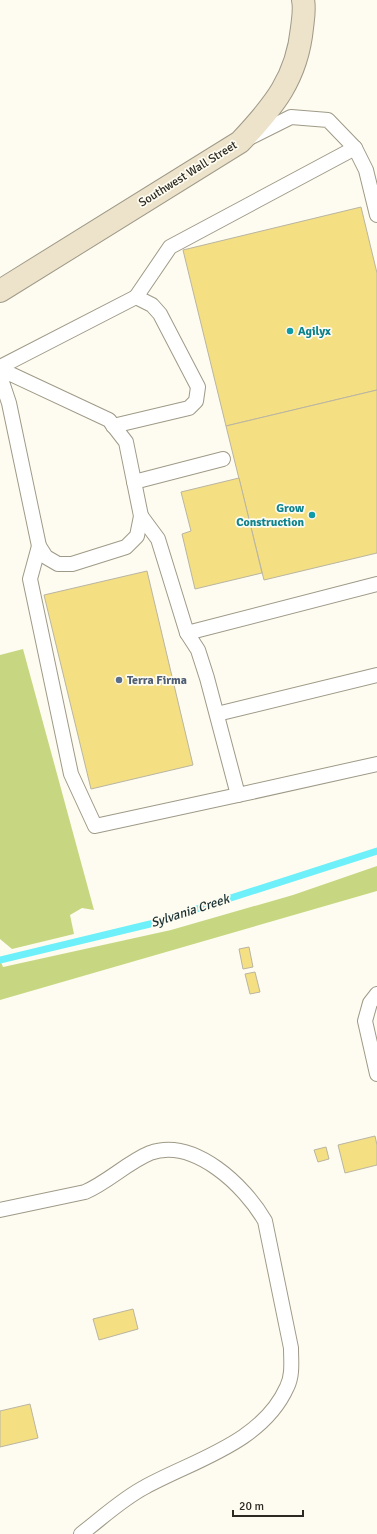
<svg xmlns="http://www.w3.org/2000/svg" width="377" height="1534" viewBox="0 0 377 1534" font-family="Signika,sans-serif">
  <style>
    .green { fill: #c7d781 }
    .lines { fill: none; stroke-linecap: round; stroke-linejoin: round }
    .stream { stroke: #6df0f9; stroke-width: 7 }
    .building { fill: #f5df83; stroke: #b9b5a2 }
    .lane-casing { stroke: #9f9a88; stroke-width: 16 }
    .secondary-casing { stroke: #9f9a88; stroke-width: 24 }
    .lane { stroke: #fff; stroke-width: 14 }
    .secondary { stroke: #ede2ca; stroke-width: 22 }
    .culture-dot { fill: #0f9aa8; stroke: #fefcf0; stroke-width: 1.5 }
    .service-dot { fill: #5c6f8a; stroke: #fefcf0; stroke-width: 1.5 }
    .labels { text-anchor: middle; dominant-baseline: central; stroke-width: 3.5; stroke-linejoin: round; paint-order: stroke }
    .street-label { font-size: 12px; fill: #2c2a23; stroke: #fefcf0 }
    .culture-label { font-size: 12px; font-weight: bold; fill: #0d838f; stroke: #fefcf0; text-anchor: start }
    .service-label { font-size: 12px; font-weight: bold; fill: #4e5e75; stroke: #fefcf0; text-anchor: start }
    .water-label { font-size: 13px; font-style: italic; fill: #193032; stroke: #fefcf0 }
  </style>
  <rect width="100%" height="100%" fill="#fefcf0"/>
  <g class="green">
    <polygon points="23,649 94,910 82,908 70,915 74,934 12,949 0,939 0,655"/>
    <polygon points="377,866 377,891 0,1000 0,960 3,967 171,930 293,895"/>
  </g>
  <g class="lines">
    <polyline class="stream" points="0,960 150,924 377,851"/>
  </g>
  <g class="building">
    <polygon points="361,207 377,273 377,390 226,426 183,250"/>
    <polygon points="377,390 377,553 264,580 226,426"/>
    <polygon points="239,478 262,573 195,589 182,534 191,531 181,492"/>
    <polygon points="147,571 193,765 91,789 44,595"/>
    <polygon points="249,947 253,967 243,969 239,949"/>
    <polygon points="255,972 260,992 250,994 245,974"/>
    <polygon points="375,1136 377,1145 377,1165 345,1173 338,1145"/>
    <polygon points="326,1147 329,1159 318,1162 314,1150"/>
    <polygon points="133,1309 138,1329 99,1340 93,1319"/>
    <polygon points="30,1404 38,1438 0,1447 0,1411"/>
  </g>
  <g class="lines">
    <g class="lane-casing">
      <g id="lane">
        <polyline points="251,137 291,117 328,120 355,148 366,170 377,215"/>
        <polyline points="136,297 170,247 355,148"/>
        <polyline points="0,367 136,297 152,305 160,314 198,387 196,401 189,408 113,426"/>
        <polyline points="0,369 109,420 126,442 141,516 137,536 126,547 72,564 58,564 46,557 39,546 9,403 0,376"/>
        <polyline points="134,482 223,459"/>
        <polyline points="141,516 158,539 187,633 377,584"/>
        <polyline points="39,546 30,579 71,774 95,826 238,795"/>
        <polyline points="187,633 198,650 207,678 238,795 377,764"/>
        <polyline points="217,714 377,675"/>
        <polyline points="377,994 370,1003 365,1021 377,1074"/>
        <path d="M0 1210 85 1192C108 1182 128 1162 150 1153 194 1137 245 1186 265 1221L291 1348C291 1361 293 1375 287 1387 262 1443 194 1460 145 1487 122 1499 102 1518 81 1534"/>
      </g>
    </g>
    <g class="secondary-casing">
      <path id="secondary" d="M0 291 240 142C274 106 297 78 302 28 303 19 305 9 303 0"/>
    </g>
    <use href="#lane" class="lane"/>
    <use href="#secondary" class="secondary"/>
  </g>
  <g class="culture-dot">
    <circle cx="290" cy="331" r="4"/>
    <circle cx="312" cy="515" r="4"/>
  </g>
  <circle class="service-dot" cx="119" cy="680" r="4"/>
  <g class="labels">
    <g class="street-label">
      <text transform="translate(188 174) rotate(-32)">Southwest Wall Street</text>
    </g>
    <g class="culture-label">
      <text x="298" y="331">Agilyx</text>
      <text x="304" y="508" text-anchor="end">Grow<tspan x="304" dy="14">Construction</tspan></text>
    </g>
    <g class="service-label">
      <text x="127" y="680">Terra Firma</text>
    </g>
    <g class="water-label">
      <text transform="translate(190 911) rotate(-18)">Sylvania Creek</text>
    </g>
  </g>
  <path d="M233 1510v6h70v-6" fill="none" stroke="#2c2a23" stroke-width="2"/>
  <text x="239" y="1510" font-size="12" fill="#2c2a23" stroke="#fefcf0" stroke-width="3" paint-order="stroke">20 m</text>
</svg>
